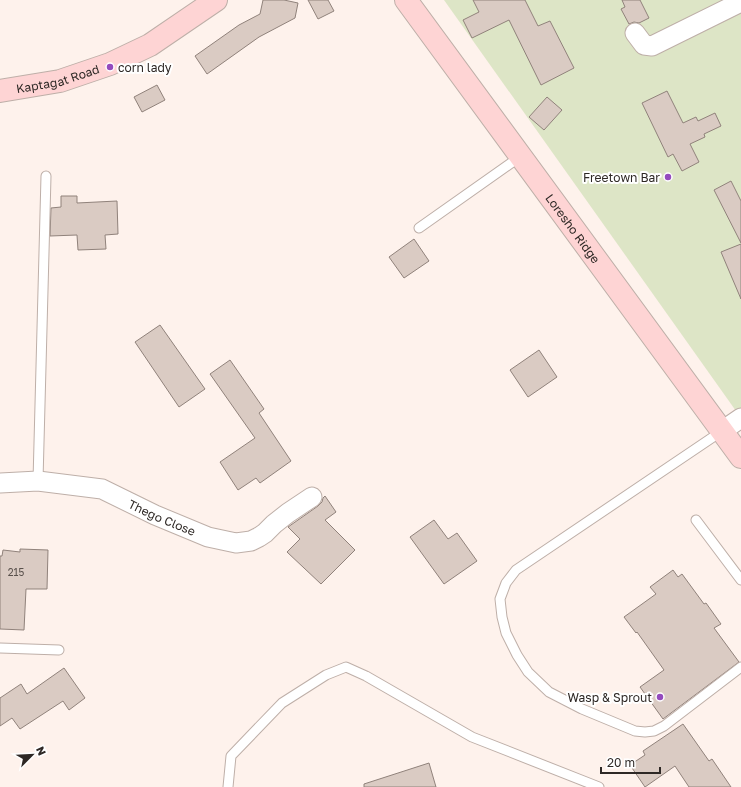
<svg xmlns="http://www.w3.org/2000/svg" width="741" height="787" viewBox="0 0 741 787" font-family="'Golos Text',sans-serif">
  <style>
    .green { fill: #dde5c6 }
    .building { fill: #dacbc3; stroke: #90827b }
    .lines { fill: none; stroke-linecap: round; stroke-linejoin: round }
    .service-casing { stroke: #beafa8; stroke-width: 11 }
    .minor-casing { stroke: #beafa8; stroke-width: 21 }
    .secondary-casing { stroke: #beafa8; stroke-width: 24 }
    .service { stroke: #fff; stroke-width: 9 }
    .minor { stroke: #fff; stroke-width: 19 }
    .secondary { stroke: #fed4d4; stroke-width: 22 }
    .poi-dot { fill: #944bbe; stroke: #fff; stroke-width: 1.5 }
    .labels { text-anchor: middle; dominant-baseline: central; stroke-width: 4; stroke-linejoin: round; paint-order: stroke }
    .number-label { font-size: 10px; fill: #59514c }
    .poi-label { font-size: 12px; fill: #2e2825; stroke: #fff; text-anchor: end }
    .street-label { font-size: 12px; fill: #2e2825; stroke: #fff }
  </style>
  <rect width="100%" height="100%" fill="#fef2ec"/>
  <polygon class="green" points="444,0 741,0 741,418"/>
  <g class="building">
    <polygon points="263,0 284,0 298,3 295,18 259,37 207,74 195,56 239,25 260,14"/>
    <polygon points="308,0 328,0 334,11 318,19"/>
    <polygon points="473,0 525,0 538,26 550,21 574,68 541,85 509,20 472,38 463,20 479,12"/>
    <polygon points="622,0 640,0 649,18 639,23 634,22 629,24 621,9 625,7"/>
    <polygon points="157,85 165,100 142,112 134,97"/>
    <polygon points="667,91 683,123 696,117 698,121 715,113 721,126 704,134 705,137 690,144 699,162 682,171 673,154 668,157 642,103"/>
    <polygon points="547,97 562,110 544,130 529,117"/>
    <polygon points="731,181 741,201 741,243 714,190"/>
    <polygon points="61,196 77,196 77,203 117,201 118,234 105,235 106,249 78,250 77,235 50,236 51,208 61,207"/>
    <polygon points="414,239 429,261 404,278 389,257"/>
    <polygon points="741,244 741,299 721,252"/>
    <polygon points="160,325 205,389 179,407 135,342"/>
    <polygon points="539,350 557,377 528,397 510,370"/>
    <polygon points="230,360 264,409 259,413 291,461 260,483 256,478 238,490 220,462 255,438 210,374"/>
    <polygon points="325,496 336,512 325,520 355,550 321,584 287,552 300,539 288,527 318,506 322,502 323,498"/>
    <polygon points="434,520 448,539 457,533 477,561 444,584 410,537"/>
    <polygon points="20,549 48,550 47,589 26,589 24,630 0,629 0,556 2,556 3,550 20,552"/>
    <polygon points="673,570 678,577 682,574 704,604 706,603 721,624 714,628 739,662 663,719 640,687 664,670 637,632 636,633 624,617 656,594 650,587"/>
    <polygon points="64,668 85,698 69,710 63,701 20,729 12,718 0,726 0,698 21,684 27,694"/>
    <polygon points="683,724 709,761 712,759 731,787 689,787 675,766 645,787 630,765 645,755 643,751"/>
    <polygon points="429,763 436,787 364,787 364,784"/>
  </g>
  <g class="lines">
    <g class="service-casing">
      <g id="service">
        <polyline points="419,228 521,156"/>
        <polyline points="722,431 516,570 506,583 500,599 502,617 506,633 517,655 528,672 549,692 582,709 635,731 645,732 654,731 664,726 741,667"/>
        <polyline points="38,481 46,176"/>
        <polyline points="696,520 741,580"/>
        <polyline points="0,648 59,650"/>
        <polyline points="228,787 231,756 282,703 326,675 346,667 366,676 472,737 599,787"/>
      </g>
    </g>
    <g class="minor-casing">
      <g id="minor">
        <polyline points="635,33 644,45 652,46 741,2"/>
        <polyline points="722,431 741,418"/>
        <path id="s1" d="M0 483 38 481 102 489 155 515 208 537 236 543 251 541 259 537 265 533 274 524 288 513 312 497"/>
      </g>
    </g>
    <g class="secondary-casing">
      <g id="secondary">
        <path id="s2" d="M406 0 741 457"/>
        <path id="s3" d="M0 91 60 81 110 64 150 45 216 0"/>
      </g>
    </g>
    <use href="#service" class="service"/>
    <use href="#minor" class="minor"/>
    <use href="#secondary" class="secondary"/>
  </g>
  <g class="poi-dot">
    <circle cx="110" cy="67" r="4"/>
    <circle cx="668" cy="177" r="4"/>
    <circle cx="660" cy="697" r="4"/>
  </g>
  <g class="labels">
    <g class="number-label">
      <text x="16" y="572">215</text>
    </g>
    <g class="poi-label">
      <text x="118" y="67" text-anchor="start">corn lady</text>
      <text x="660" y="177">Freetown Bar</text>
      <text x="652" y="697">Wasp &amp; Sprout</text>
    </g>
    <g class="street-label">
      <text stroke="none"><textPath href="#s3" startOffset="59">Kaptagat Road</textPath></text>
      <text stroke="none"><textPath href="#s2" startOffset="283">Loresho Ridge</textPath></text>
      <text stroke="none"><textPath href="#s1" startOffset="169">Thego Close</textPath></text>
    </g>
  </g>
  <g transform="translate(32 755) rotate(66)" stroke="#ffffff" stroke-width="3" paint-order="stroke">
  <path d="M0-3L7 15L0 10L-7 15Z" fill="#2e2825"/>
  <text y="-6" font-size="11" font-weight="bold" text-anchor="middle" fill="#2e2825">N</text>
  </g>
  <path d="M601 767v6h59v-6" fill="none" stroke="#2e2825" stroke-width="2"/>
  <text x="607" y="767" font-size="12" fill="#2e2825" stroke="#ffffff" stroke-width="3" paint-order="stroke">20 m</text>
</svg>
